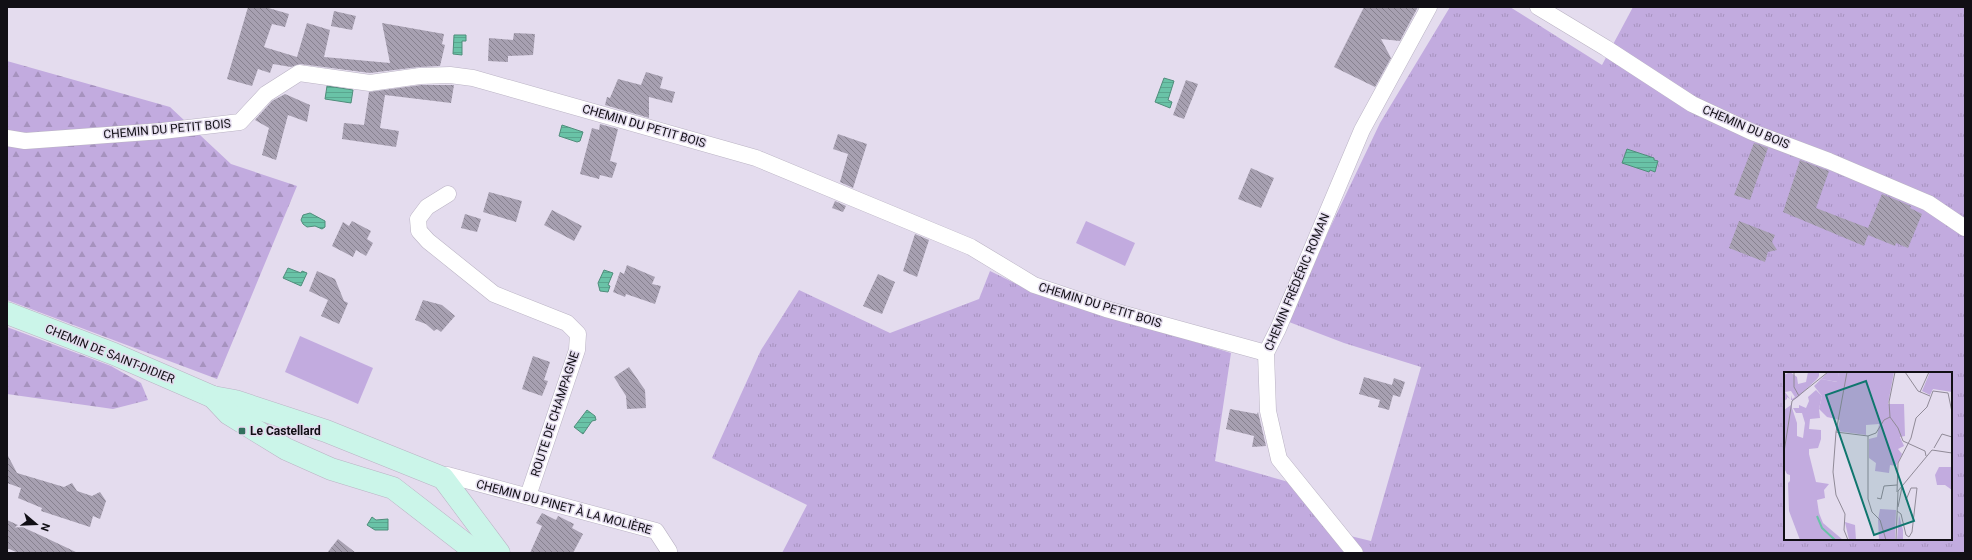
<svg xmlns="http://www.w3.org/2000/svg" width="1972" height="560" viewBox="0 0 1972 560" font-family="Roboto,sans-serif">
  <style>
    .grass { fill: url(#grass-tufts); fill-rule: evenodd }
    .forest { fill: url(#forest-firs) }
    .pitch { fill: #c2abdf }
    .water { fill: url(#water-rules); stroke: #4f8d7b }
    .building { fill: url(#building-back-hatch) }
    .lines { fill: none; stroke-linecap: round; stroke-linejoin: round }
    .street-casing { stroke: #bab3c4; stroke-width: 17 }
    .secondary-casing { stroke: #bab3c4; stroke-width: 23 }
    .street { stroke: #fff; stroke-width: 16 }
    .secondary { stroke: #cbf5e9; stroke-width: 22 }
    .poi-dot { fill: #31705d; stroke: #e4dcee; stroke-width: 1.5 }
    .labels { text-anchor: middle; dominant-baseline: central; stroke-width: 3; stroke-linejoin: round; paint-order: stroke }
    .street-label { font-size: 12px; fill: #110f15; stroke: #e4dcee }
    .poi-label { font-size: 12px; font-weight: bold; fill: #110f15; stroke: #e4dcee; text-anchor: start }
    .inset-river { fill: none; stroke: #69c3a7; stroke-width: 2 }
    .inset-road { fill: none; stroke: #908a97; stroke-width: 1 }
    .view { fill: #0f766e; fill-opacity: 0.15; stroke: #0f766e; stroke-width: 2 }
    .inset-edge { fill: none; stroke: #110f15; stroke-width: 2 }
  </style>
  <defs>
    <pattern id="grass-tufts" width="24" height="20" patternUnits="userSpaceOnUse"><rect width="24" height="20" fill="#c2abdf"/><path d="M3 7l-1-3M5 7V3M7 7l1-3M15 17l-1-3M17 17v-4M19 17l1-3" fill="none" stroke="#a692be"/></pattern>
    <pattern id="forest-firs" width="22" height="20" patternUnits="userSpaceOnUse"><rect width="22" height="20" fill="#c2abdf"/><path d="M5 1l3.5 6h-7zM16 11l3.5 6h-7z" fill="#a692be"/></pattern>
    <pattern id="water-rules" width="6" height="5" patternUnits="userSpaceOnUse"><rect width="6" height="5" fill="#69c3a7"/><path d="M0 2.5h6" fill="none" stroke="#5aa68f"/></pattern>
    <pattern id="building-back-hatch" width="6" height="6" patternUnits="userSpaceOnUse"><rect width="6" height="6" fill="#a7a0b1"/><path d="M-1 5l2 2M0 0l6 6M5-1l2 2" fill="none" stroke="#87818f"/></pattern>
  </defs>
  <rect width="100%" height="100%" fill="#e4dcee"/>
  <path class="grass" d="M1450 7H1510L1602 65 1633 7H1965V553H782L807 505 712 458 761 350 799 290 890 333 979 299 990 271 1035 293 1231 353 1215 461 1292 483 1334 532 1371 541 1421 367 1344 343 1289 322 1328 232 1380 123ZM1785 373H1951V539H1785Z"/>
  <g class="forest">
    <polygon points="7,61 170,107 231,164 297,186 217,379 7,300"/>
    <polygon points="7,327 111,366 141,383 148,400 113,409 7,394"/>
  </g>
  <g class="pitch">
    <polygon points="1086,221 1135,243 1125,266 1076,243"/>
    <polygon points="300,336 373,368 358,404 285,372"/>
  </g>
  <g class="water">
    <polygon points="454,35 466,35 466,41 462,41 462,55 453,54"/>
    <polygon points="1164,78 1174,81 1168,100 1172,102 1170,108 1155,102"/>
    <polygon points="327,86 353,90 351,103 325,99"/>
    <polygon points="562,125 583,132 580,141 577,142 559,136"/>
    <polygon points="1627,149 1654,158 1654,160 1658,161 1655,172 1650,170 1649,172 1622,163"/>
    <polygon points="310,213 325,221 325,227 322,229 315,226 307,227 303,224 301,220 303,215"/>
    <polygon points="288,268 301,273 302,271 307,273 301,286 283,278"/>
    <polygon points="604,270 613,273 608,285 610,286 608,292 600,291 598,283"/>
    <polygon points="587,410 595,416 596,420 592,421 583,434 574,427"/>
    <polygon points="372,517 376,520 388,519 388,530 375,530 367,525"/>
  </g>
  <g class="building">
    <polygon points="248,7 265,7 289,14 285,27 272,24 264,47 297,57 307,23 330,30 324,57 390,63 382,23 444,34 442,44 445,45 440,66 419,67 370,73 300,64 291,67 273,64 270,73 258,69 252,86 227,79"/>
    <polygon points="1364,7 1418,7 1400,41 1381,39 1391,58 1375,87 1334,67"/>
    <polygon points="334,11 356,16 352,30 331,26"/>
    <polygon points="514,33 535,34 533,55 508,56 508,62 488,61 489,38 513,40"/>
    <polygon points="646,72 663,77 660,88 675,92 672,103 649,97 649,118 605,105 607,97 610,98 618,79 641,85"/>
    <polygon points="1186,80 1198,84 1184,119 1173,115"/>
    <polygon points="421,85 454,85 451,103 385,95 380,128 399,131 396,147 342,139 344,123 364,125 369,92"/>
    <polygon points="285,94 310,105 307,122 288,115 276,160 262,155 269,128 255,120 272,101"/>
    <polygon points="600,124 618,129 610,161 617,163 612,178 600,175 599,179 580,174 592,128 599,130"/>
    <polygon points="838,134 867,144 853,188 840,182 848,154 833,149"/>
    <polygon points="1754,143 1768,148 1750,200 1734,195"/>
    <polygon points="1800,160 1829,171 1816,208 1868,228 1882,194 1911,206 1910,208 1922,214 1908,248 1896,243 1895,246 1868,235 1864,246 1783,212"/>
    <polygon points="1251,168 1274,178 1261,208 1238,199"/>
    <polygon points="489,192 522,201 516,222 483,212"/>
    <polygon points="835,201 846,206 843,212 832,208"/>
    <polygon points="552,210 582,226 574,241 544,225"/>
    <polygon points="465,214 481,219 477,232 461,228"/>
    <polygon points="352,221 371,231 367,239 373,243 366,256 356,250 353,257 332,246 343,222 349,226"/>
    <polygon points="1739,221 1775,235 1772,242 1777,250 1768,252 1765,262 1729,248"/>
    <polygon points="915,234 929,240 917,277 903,271"/>
    <polygon points="627,265 655,277 652,284 661,286 655,304 626,294 625,297 613,292 620,272 624,274"/>
    <polygon points="317,271 335,279 344,301 348,303 339,324 321,316 328,300 309,291"/>
    <polygon points="878,274 895,282 882,314 863,306"/>
    <polygon points="423,300 442,305 455,316 441,332 437,329 434,331 426,324 415,320"/>
    <polygon points="533,356 550,362 544,380 548,381 542,396 522,389"/>
    <polygon points="629,367 645,390 646,408 627,409 626,396 614,377"/>
    <polygon points="1364,377 1392,385 1394,378 1405,382 1400,397 1393,395 1389,410 1378,407 1380,400 1359,394"/>
    <polygon points="1230,409 1257,414 1258,412 1266,446 1252,447 1254,436 1226,429"/>
    <polygon points="7,454 17,473 64,487 72,483 77,491 92,496 100,492 106,501 100,519 93,516 90,527 41,511 42,508 18,498 21,488 7,483"/>
    <polygon points="542,513 556,520 558,516 574,524 572,528 583,534 573,553 530,553 542,526 536,523"/>
    <polygon points="7,520 42,536 78,553 16,552 7,548"/>
    <polygon points="338,539 356,553 327,553"/>
  </g>
  <g class="lines">
    <g class="street-casing">
      <g id="street">
        <polyline points="1538,7 1606,48 1692,104 1752,132 1829,161 1928,203 1965,228"/>
        <polyline points="7,138 25,141 162,131 240,122 266,94 299,73 370,83 420,76 450,75 473,78 756,158 971,247 1034,285 1106,309 1266,353"/>
        <polyline points="448,194 427,207 418,219 419,231 428,241 494,294 567,323 578,334 577,350 528,496"/>
        <polyline points="443,478 448,475 451,476 656,531 669,551"/>
        <polyline points="1355,553 1279,459 1268,411 1266,353 1278,329 1362,130 1429,7"/>
      </g>
    </g>
    <g class="secondary-casing">
      <g id="secondary">
        <polyline points="7,313 114,354 213,397 235,401 326,431 443,478 499,553"/>
        <polyline points="213,397 229,414 286,449 331,469 393,488 477,553"/>
      </g>
    </g>
    <use href="#street" class="street"/>
    <use href="#secondary" class="secondary"/>
  </g>
  <rect class="poi-dot" x="238" y="427" width="8" height="8" rx="2"/>
  <g class="labels">
    <g class="street-label">
      <text transform="translate(644 126) rotate(16)">CHEMIN DU PETIT BOIS</text>
      <text transform="translate(1746 127) rotate(23)">CHEMIN DU BOIS</text>
      <text transform="translate(167 129) rotate(-5)">CHEMIN DU PETIT BOIS</text>
      <text transform="translate(1297 282) rotate(-67)">CHEMIN FRÉDÉRIC ROMAN</text>
      <text transform="translate(1100 305) rotate(17)">CHEMIN DU PETIT BOIS</text>
      <text transform="translate(110 354) rotate(22)">CHEMIN DE SAINT-DIDIER</text>
      <text transform="translate(555 414) rotate(-72)">ROUTE DE CHAMPAGNE</text>
      <text transform="translate(564 507) rotate(15)">CHEMIN DU PINET À LA MOLIÈRE</text>
    </g>
    <g class="poi-label">
      <text x="250" y="431">Le Castellard</text>
    </g>
  </g>
  <g transform="translate(1784 372)">
    <rect width="168" height="168" fill="#e4dcee"/>
    <path d="M55 0H110L104 32H120L121 64 116 65 120 74 114 77 118 82 112 94 106 93 105 101 91 99 92 91 85 86V67L93 65 95 52 82 53V63L53 59 56 48 43 45 35 37 38 24 30 14 37 7 53 10ZM146 0H168V20L149 17 146 23 138 19ZM155 95H168V118L161 113H153L151 103Z" fill="#c2abdf"/>
    <path d="M6 0 13 5 14 12 22 10 24 0H35V4L33 7 13 26 9 28H7V23L8 27 11 25 7 19 1 20 6 27 3 25V27L0 29V3ZM44 0H55L54 10 37 7ZM32 18 38 24 35 37 36 46 26 47 25 57 37 58V67L34 76 25 77V82L32 110 45 112 40 118 41 126 33 128 35 141 39 151 59 168H16L5 139 4 111 6 109V103L3 102 0 96V38L7 33 13 51V64L19 66 21 51 18 41H12L9 36H15V33L22 36 25 29 24 25ZM96 137 112 138 111 168H95L94 148ZM115 143 119 158V168H113ZM61 150 71 153 72 168H65Z" fill="#c2abdf"/>
    <path class="inset-river" d="M33 144 38 156 51 168"/>
    <path class="inset-road" d="M10 0V15L15 24M63 0 52 60 49 100 52 123 61 142 60 158 64 168M121 0 134 19 146 24M136 20 145 0M106 45 105 30 111 0M52 60 84 64 92 61 100 48 106 45 114 56 119 69 141 79 142 84M84 64V127L88 140 96 148 102 168M150 76 158 62 168 65M0 80 8 29 44 0M113 120 114 91 127 66 132 46 143 35 149 19 164 21 168 40M93 126 97 127 100 114 113 113M114 135 118 115M113 139 117 142 122 163 125 165 128 160 133 116H127L122 128M112 168 114 119 148 78 168 81"/>
    <path class="view" d="M82 9 130 149 90 163 42 23Z"/>
    <rect width="168" height="168" class="inset-edge"/>
  </g>
  <rect width="1972" height="560" fill="none" stroke="#110f15" stroke-width="16"/>
  <g transform="translate(36 524) rotate(109)" stroke="#e4dcee" stroke-width="3" paint-order="stroke">
  <path d="M0-3L7 15L0 10L-7 15Z" fill="#110f15"/>
  <text y="-6" font-size="11" font-weight="bold" text-anchor="middle" fill="#110f15">N</text>
  </g>
</svg>
